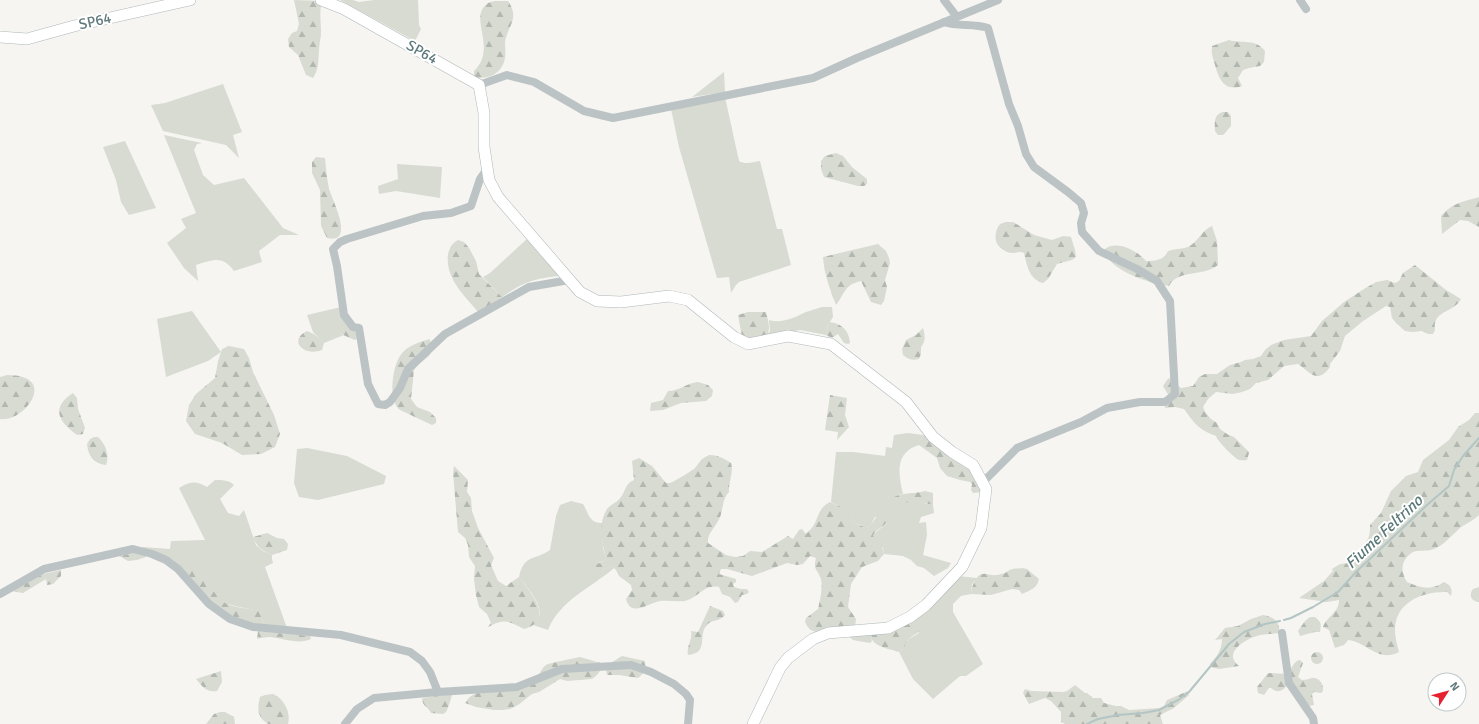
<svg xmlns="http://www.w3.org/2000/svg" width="1479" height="724" viewBox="0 0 1479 724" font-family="Signika,sans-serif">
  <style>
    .green { fill: #d7dbd1 }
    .forest { fill: url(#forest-firs) }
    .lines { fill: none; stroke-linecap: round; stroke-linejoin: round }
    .stream { stroke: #b3c5c5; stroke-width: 2 }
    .secondary-casing { stroke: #aeb8b9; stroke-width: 12 }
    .street { stroke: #bcc3c5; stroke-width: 8 }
    .secondary { stroke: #fff; stroke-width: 11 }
    .labels { text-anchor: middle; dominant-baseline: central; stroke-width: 4; stroke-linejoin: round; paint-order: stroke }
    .street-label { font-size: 15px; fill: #607a7d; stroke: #fff }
    .water-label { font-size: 16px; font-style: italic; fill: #5b7978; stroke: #fff }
  </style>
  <defs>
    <pattern id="forest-firs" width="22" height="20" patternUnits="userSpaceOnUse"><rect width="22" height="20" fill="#d7dbd1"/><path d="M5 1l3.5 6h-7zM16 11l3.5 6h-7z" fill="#b2b7af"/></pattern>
  </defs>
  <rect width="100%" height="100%" fill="#f6f5f2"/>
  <g class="green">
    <polygon points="340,0 353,0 359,2 374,0 418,0 419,25 421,29 415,41"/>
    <polygon points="724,72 725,92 692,97"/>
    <polygon points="223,84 242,132 233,135 239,158 226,145 163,131 151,105 165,103"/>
    <path d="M725 97 739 161C746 165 753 162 760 161L777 229H782L791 265 739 282 736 285 731 293 729 277 717 278 679 147 671 109Z"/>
    <path d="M164 135 202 143 197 144 194 150 203 175 214 185 244 178 283 228 299 235H280L259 251 262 262 234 271C222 255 213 260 196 265L198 281 184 268 167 243 186 228 181 219 196 213Z"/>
    <polygon points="125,141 156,208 129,215 121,202 116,180 103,147"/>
    <polygon points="397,164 442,167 440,198 396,191 379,194 378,186 398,179"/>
    <path d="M529 237 559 276C532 279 524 282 502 297L483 277 490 273Z"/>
    <polygon points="341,307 350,324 341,334 344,335 324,343 313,332 307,315"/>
    <path d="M822 307H832L833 317 828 325 826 335 800 330 767 336 770 331 769 320C782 324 796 317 806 312 811 310 817 309 822 307Z"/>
    <polygon points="192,311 221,352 208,361 166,377 157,319"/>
    <path d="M908 433 923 435 919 442V445C895 452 898 474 903 494L898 495 918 502 933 505 934 513 921 517 919 523 926 522 927 535 923 555 951 563 948 568 934 576 924 568 917 566 911 560 903 556 884 554 883 548 873 536 875 533 887 523 875 517 870 526 868 527C865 526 860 526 857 524 854 522 842 511 841 507L831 502 836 452H853L885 456 886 447 892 448 894 435Z"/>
    <polygon points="307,448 347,456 386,476 384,484 318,500 299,497 294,483 297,449"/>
    <path d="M215 480C222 480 229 480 234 485L220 499 228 513 239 516 244 510 256 545 263 551 272 555V559L273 563 265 567 287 628 265 626 259 611 235 606 224 603 183 572 143 550V547L170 549 171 541 205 540 179 488C189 482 195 480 207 487Z"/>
    <path d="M571 501 583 504C589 514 589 523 602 523L603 548 606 558 604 561 598 563 602 570 612 566 614 568C591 588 560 600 548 630L533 625C551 612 528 589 519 577 524 554 534 561 550 550L556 516 560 505Z"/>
    <polygon points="958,576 977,578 972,584 971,594 961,596 953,604 953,612 983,664 966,676 960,676 933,699 913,679 899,652 902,650 909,639 919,633 911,620"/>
    <polygon points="873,633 871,638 872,641 870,643 853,640 846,634"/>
  </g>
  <g class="forest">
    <path d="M294 0 322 1C319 11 321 21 321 32 321 38 319 44 319 51 318 61 319 69 313 78L306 75 298 55 289 47 288 39 292 33 297 31 299 24Z"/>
    <path d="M496 1H508C520 19 508 25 505 42 505 47 506 53 505 58 502 74 489 79 474 78V71C498 48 468 18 487 4 489 2 494 1 496 1Z"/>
    <path d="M1229 40C1243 44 1255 38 1265 51L1264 62 1260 66 1249 68 1243 70 1238 78 1242 86C1224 92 1219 79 1215 65 1213 58 1211 54 1212 46Z"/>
    <path d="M1223 112H1228L1231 116V126L1223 135H1218L1215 131C1215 123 1213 115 1223 112Z"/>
    <polygon points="836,153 843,156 852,167 867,179 867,184 864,186 858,186 824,177 821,169 821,161 825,156"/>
    <path d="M316 157 325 158C326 169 327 179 329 189 332 199 356 245 327 238L321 226 320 190 312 173V162Z"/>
    <path d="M1479 197V227L1468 221 1460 220 1442 234 1441 216C1453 203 1462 202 1479 197Z"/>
    <path d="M1006 222H1013L1034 235 1052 240 1063 236 1071 237 1075 250 1076 257 1072 260 1057 264 1048 279 1043 283C1029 279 1027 266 1024 253 1019 251 1017 253 1012 253 1002 252 993 243 996 233 996 230 998 227 1000 224Z"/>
    <path d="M1212 226 1217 241 1218 265C1203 277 1178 269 1169 286 1163 284 1156 285 1150 282 1135 277 1108 267 1104 250 1115 239 1138 251 1146 261 1156 261 1164 260 1168 251 1174 249 1182 249 1188 247 1198 242 1202 230 1212 226Z"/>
    <path d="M458 240 464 242 469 248 476 261 479 274 502 297 479 313C465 296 445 279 448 254 450 247 452 243 458 240Z"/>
    <path d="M878 244 886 251 889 258 890 263 885 280 887 287 884 301 881 305 871 302 861 281C844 285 846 292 836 305 830 289 824 274 823 257Z"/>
    <path d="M1415 265 1446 290 1461 299C1454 313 1432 310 1435 330L1433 334H1428L1422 331 1412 332 1405 331 1396 323 1392 318 1390 307 1386 306 1363 321 1345 336 1340 351 1330 364V367C1317 385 1310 372 1298 364L1284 366 1268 380 1256 383 1250 389 1242 392 1233 394 1216 392 1208 399 1203 407 1205 412 1211 419 1217 423 1220 429 1227 434 1234 437 1248 451 1249 453 1247 460C1244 460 1240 461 1237 459 1232 455 1218 442 1216 436 1198 429 1195 424 1184 409L1175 407 1165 408V403L1169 396 1163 386 1167 380 1169 378 1181 388 1193 386 1199 377 1205 374H1217L1230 365 1241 362 1245 360 1253 359 1261 356 1265 350 1271 345 1284 340 1311 336 1322 321 1344 302 1364 289 1376 282 1387 280 1395 283 1399 281 1403 273Z"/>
    <path d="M748 312H766C768 320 771 328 767 336L748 340 742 337 738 315Z"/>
    <path d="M345 322 358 330 357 339 354 340C348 336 337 335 339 326Z"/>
    <path d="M829 322C842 323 849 331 850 343L848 344 844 343 838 334 832 338 824 334H826Z"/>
    <path d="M923 328C925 336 926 341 921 347V354L919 359C912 361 908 359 903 355L902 349 906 340 916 335Z"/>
    <path d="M307 331C313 333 320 338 324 343L322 350C303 357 288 340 307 331Z"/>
    <path d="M430 339 431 353 429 356 419 364 414 370 411 399 417 407 430 412 436 418V423L432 425 400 410C388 401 392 368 400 356 406 346 419 342 430 339Z"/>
    <polygon points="229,346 244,349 249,358 253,372 274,415 280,434 275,447 261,454 242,455 222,443 195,434 186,421 189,405 196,394 215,378 218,361 222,349"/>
    <path d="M7 375C60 375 24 423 0 419V377Z"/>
    <path d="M698 382 708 385 713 390 712 396 706 401 681 403 663 410 650 411 651 403 663 400 668 391C679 391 687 383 698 382Z"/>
    <path d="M73 393 77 398 78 409 85 428 83 434 77 435C59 422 50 408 73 393Z"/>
    <polygon points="830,395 847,398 845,415 849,427 837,440 838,432 825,430"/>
    <path d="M1475 413H1479V515C1474 520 1467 523 1461 527 1453 534 1447 542 1438 547 1430 552 1425 550 1417 551 1413 551 1410 554 1407 557 1400 565 1402 574 1407 582 1420 588 1432 591 1444 582 1450 585 1453 588 1451 596L1447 592C1423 591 1395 602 1395 630 1395 637 1397 645 1399 652 1378 663 1367 642 1348 640L1344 645 1335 648 1329 630 1323 627C1327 616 1339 613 1339 600L1327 602 1299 598 1324 581 1333 571 1332 569 1340 564 1350 563C1353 559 1355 554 1359 550 1368 539 1370 540 1370 525L1381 513 1391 491 1406 476 1418 472 1423 460 1449 440 1458 427 1469 420Z"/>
    <polygon points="923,435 930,438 970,467 982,492 973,493 971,490 972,484 970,482 960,480 947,476 940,468 937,458 919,445 919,442"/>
    <path d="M94 437H98C105 444 110 454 106 465 93 464 88 455 87 444L90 439Z"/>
    <path d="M709 455C717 455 724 458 731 463 734 473 728 482 729 492 721 500 724 512 718 521 714 529 707 534 708 543L726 555 735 557 743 556 750 551 762 552 788 536 793 539 799 530 802 529 806 534C809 531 813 527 815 523 819 514 820 507 830 502L841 507C842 510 854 522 857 524 860 526 864 527 868 527 874 523 880 506 888 519 886 527 876 528 873 536L881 543 884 554 878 561 862 567 851 584 848 607 856 619 855 626 817 632C810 631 808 628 805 622L806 618 818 609C820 600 823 588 821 579 817 568 813 571 816 558L810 556 803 564 797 565 787 563 752 576 727 569H721L719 574 736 579V582L733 584 734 587 741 589H747L749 592 747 594 742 595 738 602 735 603 730 597 722 594 719 587C704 584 698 598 685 601 677 602 668 600 660 601 648 603 631 618 626 599L632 590 631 585 619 576 616 570 612 566 602 570 596 568 595 565 604 561 606 558C602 543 598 523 607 509 611 504 618 502 621 497 626 490 625 484 634 480L632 461 639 458 652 466 666 483H670C675 481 692 471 695 468 701 461 699 460 709 455Z"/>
    <path d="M454 466 468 480 467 492 471 498 472 511 478 528 494 558 491 565 498 581 506 586 519 577C530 592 556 620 524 629 508 621 505 618 488 627L491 623 487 614 479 607 476 595 474 579 475 566 469 557 468 545 465 538 458 532 453 473Z"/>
    <path d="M925 491 933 493V505L924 503 896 502 893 500 894 497C904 492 915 494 925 491Z"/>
    <path d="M267 533 277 538 284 539 288 544 287 550 272 555C262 551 257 547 253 537Z"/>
    <polygon points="133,553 140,553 146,557 137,560 128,561 119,556"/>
    <path d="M193 565 198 567C205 577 215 597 225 603 235 608 248 608 259 611L265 626 247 623 217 609 183 572Z"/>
    <path d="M1022 568 1027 569 1039 579C1037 588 1031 590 1022 594L1019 590 1012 589 991 595 971 594C972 586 976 572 986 574 992 575 995 576 1001 574 1005 574 1007 571 1010 570 1013 568 1018 569 1022 568Z"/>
    <polygon points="61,570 61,576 53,584 47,585 46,579 23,593 10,591 39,575"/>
    <path d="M1479 587V602C1472 602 1468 595 1473 589Z"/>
    <path d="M710 606 723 611 725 615C720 622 711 619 706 626 698 636 709 653 688 655 686 646 693 640 691 631L698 632Z"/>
    <path d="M1263 615C1275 617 1279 622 1280 633 1273 634 1267 634 1260 635 1248 638 1221 652 1239 666L1219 669 1210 667V664C1217 657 1222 649 1222 639L1215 640 1225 628 1238 626 1251 619Z"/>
    <path d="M1310 617H1315C1322 623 1321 624 1320 632H1315L1300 636 1298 631 1305 621Z"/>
    <path d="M911 620 916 623 921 628C918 634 914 634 909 639 905 643 905 649 899 652 890 649 875 647 871 638L873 633Z"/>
    <path d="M258 631 310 636 311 639C299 645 282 638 270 637 265 637 261 638 257 639Z"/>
    <circle cx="1317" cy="658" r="6"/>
    <path d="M622 656 645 661C646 669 645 673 638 678L619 675H607L606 670 612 662Z"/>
    <path d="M580 657 601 663 600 671 597 675 592 679 567 681 560 679 539 692 532 694 518 705 510 709 502 710H494L476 707 465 703C476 683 505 695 523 689 539 684 537 672 546 665 550 663 575 658 580 657Z"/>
    <path d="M1300 660 1303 663 1298 677 1302 680C1306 680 1308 679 1312 678 1320 677 1324 685 1323 691L1321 693 1314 692 1312 694 1314 705 1309 706 1291 680 1289 673C1292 667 1294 661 1300 660Z"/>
    <path d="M221 671 222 682 217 691C206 693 202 686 196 679Z"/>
    <path d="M1268 673 1286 674 1288 684C1283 691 1278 694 1271 688H1269L1264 695 1258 693 1257 687Z"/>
    <polygon points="1075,685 1085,693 1087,693 1093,698 1101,698 1104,703 1116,706 1121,706 1129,710 1160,708 1164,706 1167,700 1188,691 1189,695 1174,708 1160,715 1163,724 1065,724 1061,722 1061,712 1051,701 1045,698 1029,704 1023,693 1025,689 1031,691 1063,692 1067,691"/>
    <path d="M273 694C284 699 291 712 288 724H268C257 717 257 709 260 697L265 695Z"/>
    <path d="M452 694C452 696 448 709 446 712L443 714 431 713C428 707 423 706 422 700L423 698Z"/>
    <polygon points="220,712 225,712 234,717 235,724 206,724 214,714"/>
  </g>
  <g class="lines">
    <g class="stream">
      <polyline points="1284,620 1291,618 1313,607 1338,592 1356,572 1427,505 1449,486 1454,470 1463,456 1479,438"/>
      <polyline points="1087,724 1098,719 1118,715 1143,713 1159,710 1178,700 1189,692 1229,644 1244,632 1265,624 1280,621"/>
    </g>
    <g class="secondary-casing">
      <g id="secondary">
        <polyline points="321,0 344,9 479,85 484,113 484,147 489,180 498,197 580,292 597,301 621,302 669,296 688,300 734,337 748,344 788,336 831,344 906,402 933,437 952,452 973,465 986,489 981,528 962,567 926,605 910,617 888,628 828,633 813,639 788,658 780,668 753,724"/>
        <polyline points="0,37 27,39 74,26 190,0"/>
      </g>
    </g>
    <g class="street">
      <polyline points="944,0 957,17"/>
      <polyline points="1300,0 1306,9"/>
      <path d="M944 22C958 27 973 23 988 28L1009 104 1018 126 1026 154 1034 167 1068 192 1081 203 1084 213 1081 223 1082 232 1099 251 1137 269 1157 281 1170 301 1175 394 1165 402H1140L1107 408 1081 422 1017 448 983 482"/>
      <polyline points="479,85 507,75 534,82 584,111 613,118 813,78 857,58 998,0"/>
      <polyline points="487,169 480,179 471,206 451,213 423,216 347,239 340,242 333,249 337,266 344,315 353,327 359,328 368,384 378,404 385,405 390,402 400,388 408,369 445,334 529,287 569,280"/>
      <polyline points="0,594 44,569 133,549 152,554 166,560 178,569 209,604 230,619 253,627 341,635 410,652 422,661 430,672 438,692"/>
      <polyline points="1282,633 1289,683 1313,718 1314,724"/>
      <polyline points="345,724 357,709 374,698 438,692 517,687 562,669 631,665 651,672 674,684 686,694 690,700 688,724"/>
    </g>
    <use href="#secondary" class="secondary"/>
  </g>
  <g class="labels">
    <g class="street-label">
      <text transform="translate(95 21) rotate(-13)">SP64</text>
      <text transform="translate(422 52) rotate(29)">SP64</text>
    </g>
    <g class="water-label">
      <text transform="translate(1384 532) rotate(-43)">Fiume Feltrino</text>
    </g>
  </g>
  <g transform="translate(1447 692) rotate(54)"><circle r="19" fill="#ffffff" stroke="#bfcacb"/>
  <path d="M0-3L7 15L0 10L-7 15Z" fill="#e52330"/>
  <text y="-6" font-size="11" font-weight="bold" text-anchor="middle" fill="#607a7d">N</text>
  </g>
</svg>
